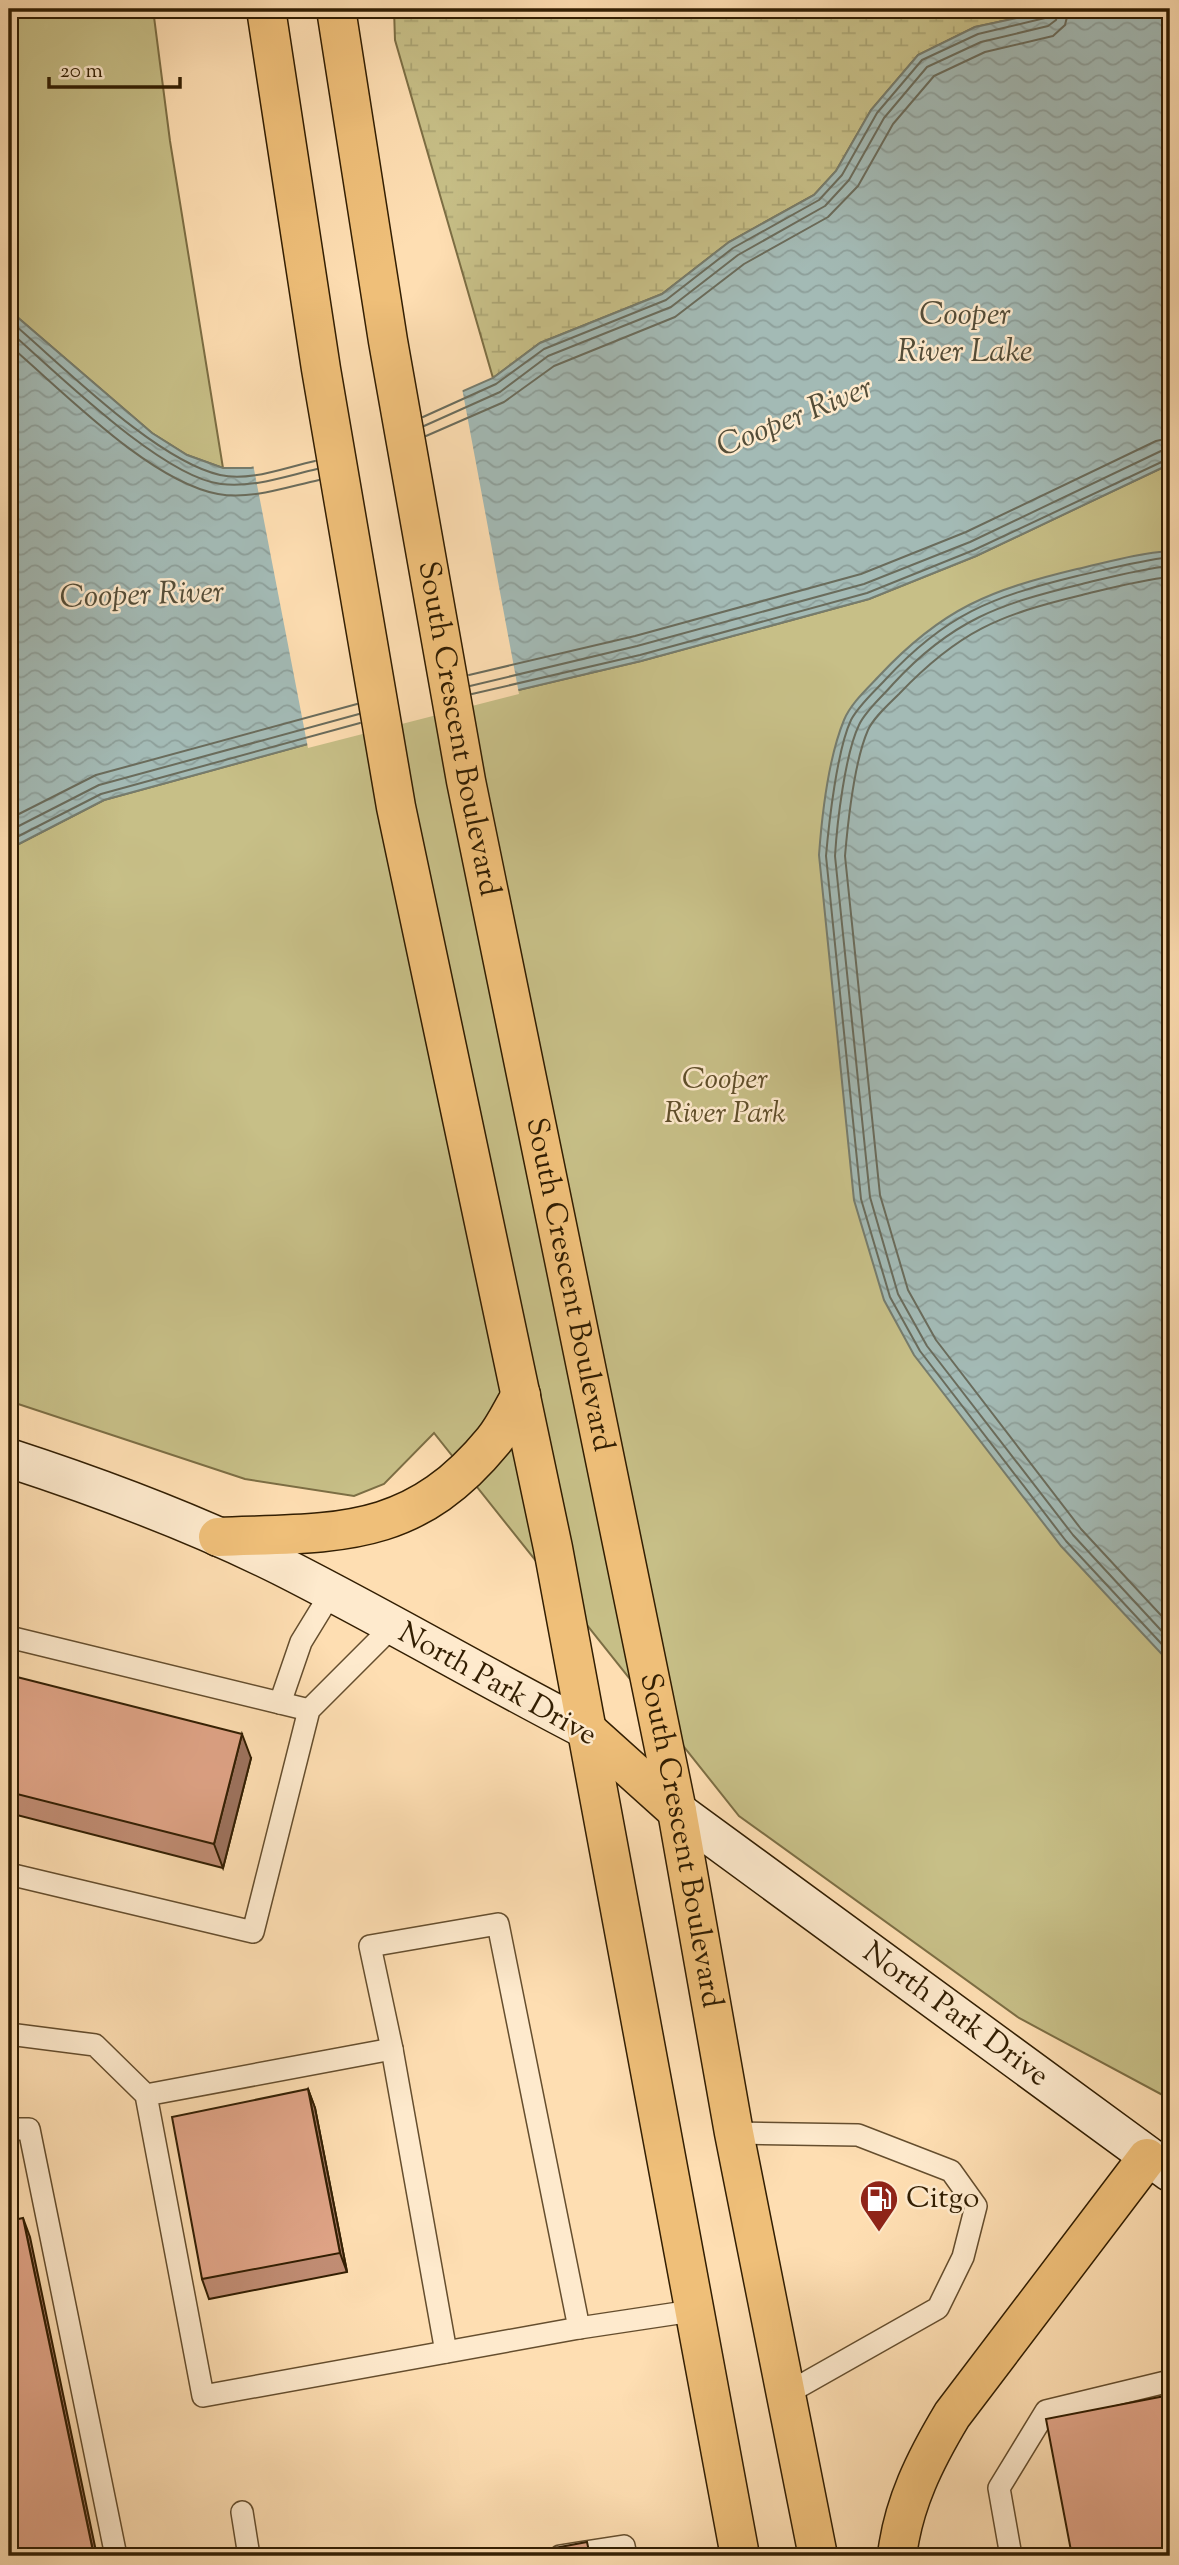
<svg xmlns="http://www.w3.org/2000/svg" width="1179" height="2565" viewBox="0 0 1179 2565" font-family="'Sorts Mill Goudy',serif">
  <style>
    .green { fill: #c7bf87; stroke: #7c6e44; stroke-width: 2 }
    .wetland { fill: url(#wetland-marsh); stroke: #7c6e44; stroke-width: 2 }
    .water { fill: url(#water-waves); stroke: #767c6d; stroke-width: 2 }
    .pier { fill: #fedeb2 }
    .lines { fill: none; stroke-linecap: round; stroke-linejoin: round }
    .shore { stroke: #6a6c5c; stroke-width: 2 }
    .lane-casing { stroke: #654e2e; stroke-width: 24 }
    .secondary-casing { stroke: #321e02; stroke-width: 41 }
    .highway-casing { stroke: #321e02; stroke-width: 41 }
    .lane { stroke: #feeacd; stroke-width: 21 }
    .secondary { stroke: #feeacd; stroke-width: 38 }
    .highway { stroke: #efbf79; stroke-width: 38 }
    .wall { fill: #c18d74; stroke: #321e02; stroke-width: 2 }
    .shaded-wall { fill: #9d735e; stroke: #321e02; stroke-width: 2 }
    .building { fill: #e0a487; stroke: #321e02; stroke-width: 2 }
    .labels { text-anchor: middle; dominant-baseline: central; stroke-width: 5; stroke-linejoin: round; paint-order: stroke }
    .street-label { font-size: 30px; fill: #321e02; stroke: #feeacd }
    .park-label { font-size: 30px; font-style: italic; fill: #5f4e2a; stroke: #feeacd }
    .poi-label { font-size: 30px; fill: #321e02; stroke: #feeacd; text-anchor: start }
    .water-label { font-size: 32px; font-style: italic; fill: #544d38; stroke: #feeacd }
  </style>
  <defs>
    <pattern id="wetland-marsh" width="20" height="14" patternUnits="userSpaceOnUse" patternTransform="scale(1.75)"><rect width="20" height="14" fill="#c7bf87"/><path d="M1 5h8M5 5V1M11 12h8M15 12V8" fill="none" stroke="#aba473"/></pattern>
    <pattern id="water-waves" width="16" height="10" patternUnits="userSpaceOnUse" patternTransform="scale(1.75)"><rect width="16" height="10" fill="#a3bab5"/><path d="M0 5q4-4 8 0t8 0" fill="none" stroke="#8d9f9a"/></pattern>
  </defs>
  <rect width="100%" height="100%" fill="#fedeb2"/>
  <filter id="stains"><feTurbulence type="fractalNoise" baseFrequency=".00286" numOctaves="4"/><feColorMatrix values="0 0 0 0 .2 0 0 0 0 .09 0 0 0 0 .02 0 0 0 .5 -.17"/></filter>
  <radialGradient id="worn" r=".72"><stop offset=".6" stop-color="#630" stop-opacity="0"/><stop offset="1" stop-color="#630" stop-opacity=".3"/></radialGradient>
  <g class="green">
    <polygon points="9,9 153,9 170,141 223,468 187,455 152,433 9,310"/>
    <polygon points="1170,464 1170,2099 1019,2018 739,1816 434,1433 384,1484 354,1496 245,1479 9,1401 9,849 104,800 421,713 641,661 869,599 976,556"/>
  </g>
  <polygon class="wetland" points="394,9 1058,9 975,27 918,55 871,110 836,171 814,195 729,242 662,294 540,343 493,378 395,40"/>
  <g class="water">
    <polygon points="1058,9 1170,9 1170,464 976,556 869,599 641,661 421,713 104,800 9,849 9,310 152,433 187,455 223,468 251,468 327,451 493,378 540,343 662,294 729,242 814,195 836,171 871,110 918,55 975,27"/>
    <path d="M1170 551V1663L1061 1546 914 1355 884 1300 854 1200 819 855C822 814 828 759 844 720 851 703 868 688 880 675 943 608 990 590 1077 569 1108 562 1138 553 1170 551Z"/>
  </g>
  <polygon class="pier" points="462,388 519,694 308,748 253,464 326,447"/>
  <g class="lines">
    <g class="shore">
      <path d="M9 320C62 365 155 460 220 475 250 482 286 467 315 461"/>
      <path d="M9 331C56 372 162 477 221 484 253 488 286 476 317 469"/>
      <path d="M9 345C63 391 149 481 218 494 251 500 287 487 319 480"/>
      <polyline points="423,417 496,384 544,349 666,300 733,248 819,200 842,175 877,113 922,60 978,34 1045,18 1050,9"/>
      <polyline points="424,426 500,392 548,356 671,307 738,255 825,206 849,180 884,118 927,67 981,42 1048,26 1056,20 1059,9"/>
      <polyline points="426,436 504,402 554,366 675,317 744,264 828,217 858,186 893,124 934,76 985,52 1053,36 1065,25 1069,9"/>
      <path d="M1170 557C1138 561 1108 569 1077 576 991 597 946 614 885 680 874 692 859 705 851 720 837 750 829 822 826 856L861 1199 890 1297 920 1351 1066 1541 1170 1653"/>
      <path d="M1170 566C1140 569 1111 577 1082 584 999 604 952 620 893 684 882 697 866 710 859 725 845 754 837 823 835 856L870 1197 898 1294 927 1346 1073 1535 1170 1640"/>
      <path d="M1170 577C1140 580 1111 588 1082 595 999 615 959 631 899 694 888 705 874 717 868 730 854 762 848 821 845 856L880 1195 908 1290 936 1340 1081 1529 1170 1625"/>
      <polyline points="469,675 635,636 861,574 966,532 1156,441 1170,438"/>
      <polyline points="470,686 637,646 864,584 970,542 1161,451 1170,449"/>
      <polyline points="472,694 640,655 867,593 974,550 1170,458"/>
      <polyline points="9,819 96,775 357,704"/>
      <polyline points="9,831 99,785 359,714"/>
      <polyline points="9,841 101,794 360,723"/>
    </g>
    <g class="lane-casing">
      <g id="lane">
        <polyline points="9,1637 309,1710"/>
        <polyline points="280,1703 301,1642 331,1593"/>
        <polyline points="9,1874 253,1932 309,1710 393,1626"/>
        <polyline points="9,2034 95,2045 146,2095 392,2049 370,1946 498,1924 579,2328 203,2396 146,2095"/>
        <polyline points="392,2049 446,2352"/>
        <polyline points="9,2129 29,2129 116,2556"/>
        <polyline points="734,2133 858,2135 951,2171 976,2206 963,2257 938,2308 786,2394"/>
        <polyline points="579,2328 692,2311"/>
        <polyline points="242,2512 249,2556"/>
        <polyline points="560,2556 624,2546 626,2556"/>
        <polyline points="1011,2556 999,2488 1046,2411 1170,2381"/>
      </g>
    </g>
    <g class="secondary-casing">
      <g id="secondary">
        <path d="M9 1458C101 1488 195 1523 281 1566 384 1618 484 1677 587 1730"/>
        <path id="s1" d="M677 1811 1170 2172"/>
      </g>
    </g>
    <g class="highway-casing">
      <g id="highway">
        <polyline points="266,9 321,369 396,807 553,1548 740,2556"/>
        <path id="s2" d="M336 9 388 341 466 781 677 1811 734 2133 818 2556"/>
        <path d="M218 1537C335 1532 411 1541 493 1441 504 1428 512 1410 521 1395"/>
        <polyline points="587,1730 677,1811"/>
        <path d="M897 2556C903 2504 925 2460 952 2415L1147 2158"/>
      </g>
    </g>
    <use href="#lane" class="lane"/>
    <use href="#secondary" class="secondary"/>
    <use href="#highway" class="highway"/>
  </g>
  <g class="wall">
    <polygon points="9,1675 251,1758 223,1868 9,1813"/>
    <polygon points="308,2089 315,2108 347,2272 209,2299 202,2279"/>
  </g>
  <g class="shaded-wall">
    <polygon points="242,1734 251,1758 223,1868 214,1844"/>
    <polygon points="308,2089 315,2108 347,2272 340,2253"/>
    <polygon points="23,2218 30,2237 97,2556 94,2556"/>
  </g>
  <g class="building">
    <polygon points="9,1675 242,1734 214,1844 9,1792"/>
    <polygon points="308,2089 340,2253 202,2279 172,2117"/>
    <polygon points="23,2218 94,2556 9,2556 9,2221"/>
    <polygon points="1170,2395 1170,2556 1072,2556 1046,2419"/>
    <polygon points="587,2542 590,2556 512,2556"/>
  </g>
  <defs>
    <g id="fuel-pin" transform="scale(2.0125)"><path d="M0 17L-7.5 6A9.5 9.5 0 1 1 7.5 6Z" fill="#8f2418" stroke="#feeacd"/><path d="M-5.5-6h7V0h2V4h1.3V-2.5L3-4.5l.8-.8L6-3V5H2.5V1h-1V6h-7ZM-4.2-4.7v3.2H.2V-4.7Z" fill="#fff"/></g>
  </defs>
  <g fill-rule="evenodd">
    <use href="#fuel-pin" x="879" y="2199"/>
  </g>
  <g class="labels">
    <g class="street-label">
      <text stroke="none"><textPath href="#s2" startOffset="730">South Crescent Boulevard</textPath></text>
      <text stroke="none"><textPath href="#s2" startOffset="1297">South Crescent Boulevard</textPath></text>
      <text transform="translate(497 1685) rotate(29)">North Park Drive</text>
      <text stroke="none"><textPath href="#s2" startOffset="1864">South Crescent Boulevard</textPath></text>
      <text stroke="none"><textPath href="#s1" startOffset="345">North Park Drive</textPath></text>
    </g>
    <g class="park-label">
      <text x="725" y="1080">Cooper<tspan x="725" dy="34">River Park</tspan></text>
    </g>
    <g class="poi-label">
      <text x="906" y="2199">Citgo</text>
    </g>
    <g class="water-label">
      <text x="965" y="316">Cooper<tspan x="965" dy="37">River Lake</tspan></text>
      <text transform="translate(795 418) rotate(-22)">Cooper River</text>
      <text transform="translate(142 596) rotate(-2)">Cooper River</text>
    </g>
  </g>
  <rect width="1179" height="2565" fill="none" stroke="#fedeb2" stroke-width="35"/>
  <rect x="10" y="10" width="1158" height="2544" fill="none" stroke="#321e02" stroke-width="3.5"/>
  <rect x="18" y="18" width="1144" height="2530" fill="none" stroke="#321e02" stroke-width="2"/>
  <path d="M49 77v10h131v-10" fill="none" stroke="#321e02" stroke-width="3.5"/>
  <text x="60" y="77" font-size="21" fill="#321e02" stroke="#feeacd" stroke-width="5" paint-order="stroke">20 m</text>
  <rect width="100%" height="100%" filter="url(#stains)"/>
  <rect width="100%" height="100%" fill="url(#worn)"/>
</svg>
